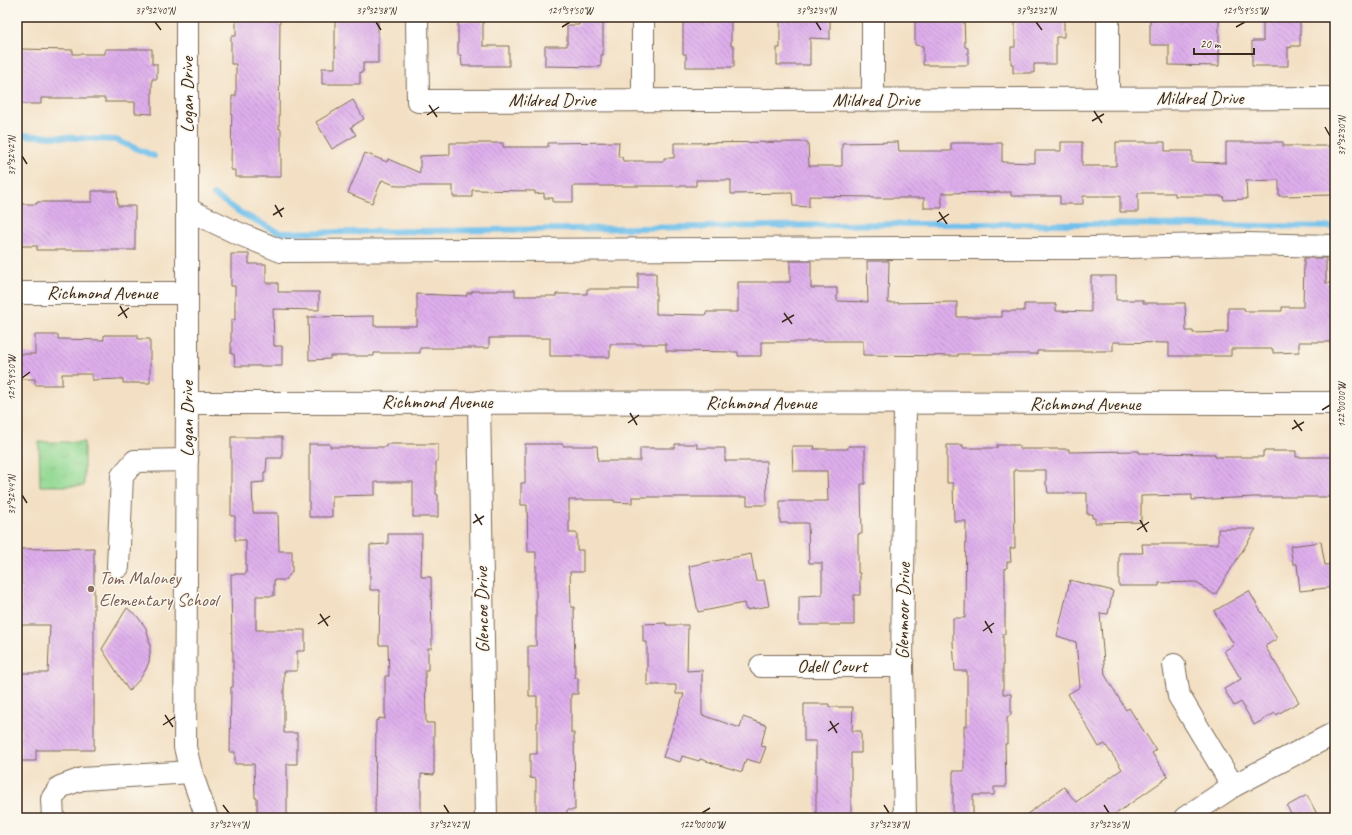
<svg xmlns="http://www.w3.org/2000/svg" width="1352" height="835" viewBox="0 0 1352 835" font-family="Caveat,sans-serif">
  <style>
    .grass { fill: url(#grass-tufts); stroke: #668158 }
    .lines { fill: none; stroke-linecap: round; stroke-linejoin: round }
    .stream { stroke: #6fc0eb; stroke-width: 6 }
    .building { fill: url(#building-back-hatch) }
    .minor-casing { stroke: #7b6a58; stroke-width: 24 }
    .minor { stroke: #fff; stroke-width: 22 }
    .ticks { fill: none; stroke: #3b2a1e; stroke-width: 1.5 }
    .education-dot { fill: #8d6e63; stroke: #fbf7ec; stroke-width: 1.5 }
    .labels { text-anchor: middle; dominant-baseline: central; stroke-width: 3; stroke-linejoin: round; paint-order: stroke }
    .street-label { font-size: 19px; fill: #3b2a1e; stroke: #fbf7ec }
    .education-label { font-size: 19px; fill: #785e54; stroke: #fbf7ec; text-anchor: start }
    .neatline { fill: none; stroke: #3b2a1e; stroke-width: 1.5 }
    .ticks-label { font-size: 10px; text-anchor: middle; fill: #3b2a1e }
  </style>
  <defs>
    <pattern id="grass-tufts" width="24" height="20" patternUnits="userSpaceOnUse"><rect width="24" height="20" fill="#92d892"/><path d="M3 7l-1-3M5 7V3M7 7l1-3M15 17l-1-3M17 17v-4M19 17l1-3" fill="none" stroke="#7fba7d"/></pattern>
    <pattern id="building-back-hatch" width="6" height="6" patternUnits="userSpaceOnUse"><rect width="6" height="6" fill="#deaeec"/><path d="M-1 5l2 2M0 0l6 6M5-1l2 2" fill="none" stroke="#b58ebf"/></pattern>
  </defs>
  <rect width="100%" height="100%" fill="#fbf7ec"/>
  <filter id="ink" filterUnits="userSpaceOnUse"><feTurbulence type="fractalNoise" baseFrequency=".025" numOctaves="2"/><feDisplacementMap in="SourceGraphic" scale="8" xChannelSelector="R" yChannelSelector="G"/><feConvolveMatrix kernelMatrix="1 2 1 2 8 2 1 2 1" color-interpolation-filters="sRGB"/></filter>
  <filter id="wash" filterUnits="userSpaceOnUse"><feTurbulence type="fractalNoise" baseFrequency=".012" numOctaves="4" result="noise"/><feDisplacementMap in="SourceGraphic" scale="16" xChannelSelector="R" yChannelSelector="G"/><feGaussianBlur stdDeviation="0.9" result="paint"/><feColorMatrix in="noise" values="0 0 0 0 0 0 0 0 0 0 0 0 0 0 0 0 0 1.4 0 .05"/><feComposite in="paint" operator="in"/></filter>
  <g filter="url(#wash)">
    <rect width="100%" height="100%" fill="#f3e0c4"/>
    <polygon class="grass" points="39,442 84,442 84,486 40,486"/>
    <g class="lines">
      <g class="stream">
        <polyline points="17,135 116,140 154,156"/>
        <polyline points="214,195 241,213 280,233 907,224 1110,224 1335,227"/>
      </g>
    </g>
    <g id="blocks">
      <g class="building">
        <polygon points="335,17 378,17 378,63 363,63 363,72 360,72 360,84 322,84 322,68 335,68"/>
        <polygon points="780,17 830,17 830,39 810,38 810,65 777,65 777,48 780,48"/>
        <polygon points="915,17 964,17 965,47 968,48 968,65 923,65 923,46 915,45"/>
        <polygon points="1015,17 1064,17 1064,37 1056,37 1056,64 1034,64 1034,73 1013,73 1013,64 1011,64 1011,47 1015,47"/>
        <polygon points="1150,17 1219,18 1219,66 1169,65 1169,45 1150,45"/>
        <polygon points="1263,17 1300,17 1300,46 1291,46 1291,48 1288,47 1288,66 1252,66 1252,41 1263,41"/>
        <polygon points="236,18 280,18 279,129 281,129 281,177 235,177 235,170 231,170 232,96 236,96 236,64 231,64 231,36 236,36"/>
        <polygon points="683,20 731,20 731,46 734,46 734,67 686,67 686,54 683,54"/>
        <polygon points="458,21 483,21 483,46 509,46 509,66 462,66 461,55 458,55"/>
        <polygon points="579,21 603,21 603,55 601,55 601,64 600,64 600,67 545,66 545,46 567,46 567,25 579,25"/>
        <polygon points="18,49 73,50 73,54 105,54 105,49 152,49 152,64 157,64 157,79 152,79 152,114 135,113 135,102 105,102 105,98 41,98 41,104 17,104 17,54"/>
        <polygon points="353,100 364,119 351,127 356,135 332,149 316,122"/>
        <polygon points="619,142 618,157 622,157 623,161 664,161 664,158 674,158 674,143 808,142 809,166 842,166 842,143 898,142 899,151 951,151 951,143 1002,143 1002,162 1035,163 1035,151 1061,151 1061,142 1082,142 1082,166 1116,166 1116,142 1165,142 1165,151 1192,151 1192,162 1226,163 1226,142 1283,142 1283,146 1335,146 1335,195 1279,196 1279,180 1246,181 1247,199 1224,200 1223,196 1175,196 1175,193 1138,193 1138,212 1120,212 1120,196 1083,196 1083,204 1060,204 1060,196 1011,196 1011,192 942,193 942,208 924,208 924,198 871,198 871,197 809,196 809,207 793,206 792,193 731,194 731,180 696,180 696,186 573,186 573,202 553,202 553,198 544,198 544,193 535,194 535,191 472,190 472,197 453,197 453,186 397,186 382,180 372,203 348,193 365,153 387,162 388,159 420,173 420,156 450,155 450,143 503,143 503,147 548,147 548,143"/>
        <polygon points="92,191 117,191 118,206 135,206 135,250 37,250 37,246 17,246 17,219 20,219 20,204 37,204 37,202 92,202"/>
        <polygon points="231,254 249,254 249,264 266,264 266,283 278,283 278,292 319,292 319,310 273,309 274,346 282,346 282,366 235,366 234,354 231,354 231,320 235,320 235,286 231,286"/>
        <polygon points="1304,258 1326,258 1326,283 1333,283 1333,297 1335,297 1335,339 1334,342 1299,342 1299,352 1273,353 1273,349 1231,349 1231,356 1169,356 1169,343 1113,342 1113,351 1037,351 1037,354 958,354 958,356 863,355 863,341 806,341 806,342 761,342 761,356 738,356 738,352 666,351 666,344 610,344 610,357 587,357 587,356 550,356 550,338 489,338 489,348 420,348 420,353 374,353 374,356 330,356 330,359 309,360 308,317 374,316 374,326 417,326 417,294 467,296 467,293 472,293 472,291 498,291 498,290 515,290 515,296 556,296 556,294 587,294 587,289 638,289 638,273 656,273 656,314 706,315 706,312 738,312 738,282 790,282 790,261 811,261 811,288 837,288 837,301 868,302 867,261 889,261 888,303 957,302 957,317 1002,317 1002,311 1024,311 1024,304 1056,304 1056,311 1091,312 1091,276 1116,276 1116,300 1143,300 1143,303 1185,303 1186,331 1193,331 1193,333 1228,332 1228,308 1244,308 1245,311 1282,311 1282,307 1303,307"/>
        <polygon points="35,335 58,335 58,339 104,340 104,335 138,335 138,339 150,339 150,383 123,383 123,379 92,380 92,374 62,374 62,385 35,385 35,379 17,379 17,354 35,354"/>
        <polygon points="231,437 282,437 282,458 267,458 266,472 264,472 264,482 252,483 253,513 278,513 279,551 292,551 292,572 285,580 274,580 274,596 256,596 256,630 305,630 305,651 297,651 297,671 284,671 284,733 297,733 297,764 287,764 287,818 257,818 257,798 255,798 254,764 235,764 235,752 230,752 231,687 233,687 233,651 232,651 231,574 246,574 246,540 235,540 235,516 231,516"/>
        <polygon points="309,444 330,444 330,447 386,447 386,444 438,444 438,461 436,461 436,494 438,495 438,517 413,517 413,482 375,482 375,495 332,496 332,517 309,517"/>
        <polygon points="525,444 563,444 563,446 597,446 598,461 640,461 640,448 675,448 675,444 697,444 697,448 725,448 725,461 766,461 767,505 747,505 747,497 632,497 632,503 614,502 614,500 569,500 569,533 577,533 577,550 583,550 583,572 570,572 571,607 574,607 575,678 578,678 578,694 571,694 571,733 574,733 575,810 567,810 567,814 555,814 555,818 536,818 536,779 530,778 530,754 537,754 537,696 529,696 529,668 528,668 528,646 536,646 536,552 528,552 527,505 521,505 521,483 525,483"/>
        <polygon points="947,445 963,445 963,448 997,448 997,445 1019,445 1019,449 1069,449 1069,452 1139,451 1139,453 1215,454 1215,457 1263,457 1263,451 1296,451 1296,457 1335,457 1335,497 1254,497 1192,500 1192,495 1141,496 1141,522 1095,523 1095,518 1092,518 1093,514 1087,514 1087,493 1048,493 1047,486 1046,485 1046,470 1014,470 1015,548 1010,548 1011,562 1007,562 1007,568 1005,568 1005,634 1003,634 1003,694 1011,694 1011,715 1010,715 1009,717 1007,717 1007,744 1005,744 1006,787 994,787 994,795 973,795 973,818 953,818 953,771 964,771 964,726 967,726 967,671 955,671 953,642 953,618 965,618 966,521 954,521 953,483 947,483"/>
        <polygon points="792,446 815,446 814,449 848,449 848,446 865,446 865,484 861,484 862,534 858,534 858,573 860,573 860,595 854,595 854,625 799,625 799,596 822,595 822,563 809,563 808,523 780,523 780,501 828,501 827,471 793,471"/>
        <polygon points="1218,529 1256,529 1215,595 1195,582 1159,583 1159,586 1119,586 1119,553 1143,553 1142,544 1218,544"/>
        <polygon points="388,534 422,534 421,577 431,577 432,648 428,648 428,670 425,670 426,723 434,723 434,775 421,774 421,818 375,818 376,720 379,720 379,718 385,719 385,676 389,676 388,645 379,645 380,590 370,590 370,545 388,544"/>
        <polygon points="1321,542 1325,565 1335,564 1335,587 1300,591 1297,564 1293,564 1290,546"/>
        <polygon points="94,548 94,750 36,750 36,761 21,761 20,689 17,689 17,673 48,673 50,625 17,625 17,608 21,608 21,549"/>
        <polygon points="751,554 756,581 764,580 769,606 746,610 744,603 698,612 689,566"/>
        <polygon points="1070,580 1113,591 1108,614 1100,613 1105,675 1126,710 1129,708 1156,750 1152,753 1168,777 1110,818 1022,818 1064,787 1076,802 1122,769 1105,744 1099,747 1068,694 1080,687 1076,642 1057,636"/>
        <polygon points="1249,591 1277,639 1265,646 1299,702 1276,715 1275,713 1254,725 1241,702 1234,706 1224,689 1241,679 1224,651 1234,645 1214,611"/>
        <polygon points="127,608 137,616 146,628 150,643 150,652 149,662 146,669 140,679 129,691 102,649"/>
        <polygon points="666,623 666,625 688,625 687,671 702,670 702,715 740,728 743,717 766,725 761,746 766,747 760,763 746,759 742,772 700,759 699,761 682,756 680,762 663,757 684,694 676,694 676,685 647,685 647,642 643,642 643,624"/>
        <polygon points="804,704 829,704 829,707 853,707 852,731 861,731 861,753 851,753 851,818 816,818 816,741 804,741"/>
        <polygon points="1307,795 1319,818 1293,818 1287,806"/>
      </g>
    </g>
  </g>
  <g filter="url(#ink)">
    <use href="#blocks" fill-opacity="0" stroke="#7b6a58" stroke-width="1"/>
    <g class="lines">
      <g class="minor-casing">
        <g id="minor">
          <polyline points="187,17 187,403 185,747 191,772 207,818"/>
          <polyline points="417,17 418,101 1335,98"/>
          <polyline points="873,17 873,100"/>
          <polyline points="1108,17 1108,98"/>
          <polyline points="643,100 643,17"/>
          <polyline points="187,209 235,232 281,251 899,248 1089,248 1246,244 1335,246"/>
          <polyline points="17,293 186,293"/>
          <polyline points="479,402 486,818"/>
          <path d="M187 403C570 401 952 404 1335 403"/>
          <polyline points="905,404 902,666 905,818"/>
          <polyline points="118,567 122,476 135,461 187,460"/>
          <polyline points="1174,665 1179,696 1233,786"/>
          <polyline points="761,666 902,666"/>
          <polyline points="53,818 52,799 60,787 82,779 191,772"/>
          <polyline points="1185,818 1233,786 1335,733"/>
        </g>
      </g>
      <use href="#minor" class="minor"/>
    </g>
  </g>
  <path class="ticks" d="M155 22 161 30M376 22 381 30M816 22 821 30M1036 22 1042 30M562 27 570 22M1236 27 1245 22M429 105 437 117M1094 111 1102 123M427 115 439 107M1092 121 1104 114M1325 127 1330 136M22 156 27 164M275 205 282 217M939 212 947 224M273 215 284 208M937 222 949 214M120 306 127 318M784 313 792 324M118 316 129 308M782 322 794 315M22 378 30 372M1322 410 1330 405M630 413 637 425M1294 420 1302 431M628 423 639 415M1292 429 1304 422M22 495 27 503M475 514 482 525M1140 520 1147 532M473 523 484 516M1137 530 1149 522M320 614 328 626M985 621 992 633M318 624 330 616M983 631 994 623M165 715 173 727M830 721 837 733M163 725 175 717M828 731 839 723M223 805 229 813M444 805 449 813M884 805 889 813M1104 805 1109 813M702 813 710 808"/>
  <circle class="education-dot" cx="91" cy="589" r="4"/>
  <g class="labels">
    <g class="street-label">
      <text transform="translate(187 95) rotate(-90)">Logan Drive</text>
      <text x="1200" y="98">Mildred Drive</text>
      <text x="552" y="100">Mildred Drive</text>
      <text x="876" y="100">Mildred Drive</text>
      <text x="102" y="293">Richmond Avenue</text>
      <text x="437" y="402">Richmond Avenue</text>
      <text x="761" y="403">Richmond Avenue</text>
      <text x="1085" y="404">Richmond Avenue</text>
      <text transform="translate(187 419) rotate(-90)">Logan Drive</text>
      <text transform="translate(482 610) rotate(-91)">Glencoe Drive</text>
      <text transform="translate(903 611) rotate(-89)">Glenmoor Drive</text>
      <text x="832" y="666">Odell Court</text>
    </g>
    <g class="education-label">
      <text x="99" y="578">Tom Maloney<tspan x="99" dy="22">Elementary School</tspan></text>
    </g>
  </g>
  <rect width="1352" height="835" fill="none" stroke="#fbf7ec" stroke-width="44"/>
  <path d="M1194 48v6h60v-6" fill="none" stroke="#3b2a1e" stroke-width="2"/>
  <text x="1200" y="48" font-size="12" fill="#3b2a1e" stroke="#fbf7ec" stroke-width="3" paint-order="stroke">20 m</text>
  <rect x="22" y="22" width="1308" height="791" class="neatline"/>
  <g class="ticks-label">
    <text x="155" y="14">37°32'40"N</text>
    <text x="376" y="14">37°32'38"N</text>
    <text x="570" y="14">121°59'50"W</text>
    <text x="816" y="14">37°32'34"N</text>
    <text x="1036" y="14">37°32'32"N</text>
    <text x="1245" y="14">121°59'55"W</text>
    <text transform="translate(1341 136) rotate(-90)" y="4">37°32'30"N</text>
    <text transform="translate(11 156) rotate(-90)" y="4">37°32'42"N</text>
    <text transform="translate(11 378) rotate(-90)" y="4">121°59'50"W</text>
    <text transform="translate(1341 405) rotate(-90)" y="4">122°00'00"W</text>
    <text transform="translate(11 495) rotate(-90)" y="4">37°32'44"N</text>
    <text x="229" y="828">37°32'44"N</text>
    <text x="449" y="828">37°32'42"N</text>
    <text x="702" y="828">122°00'00"W</text>
    <text x="889" y="828">37°32'38"N</text>
    <text x="1109" y="828">37°32'36"N</text>
  </g>
</svg>
